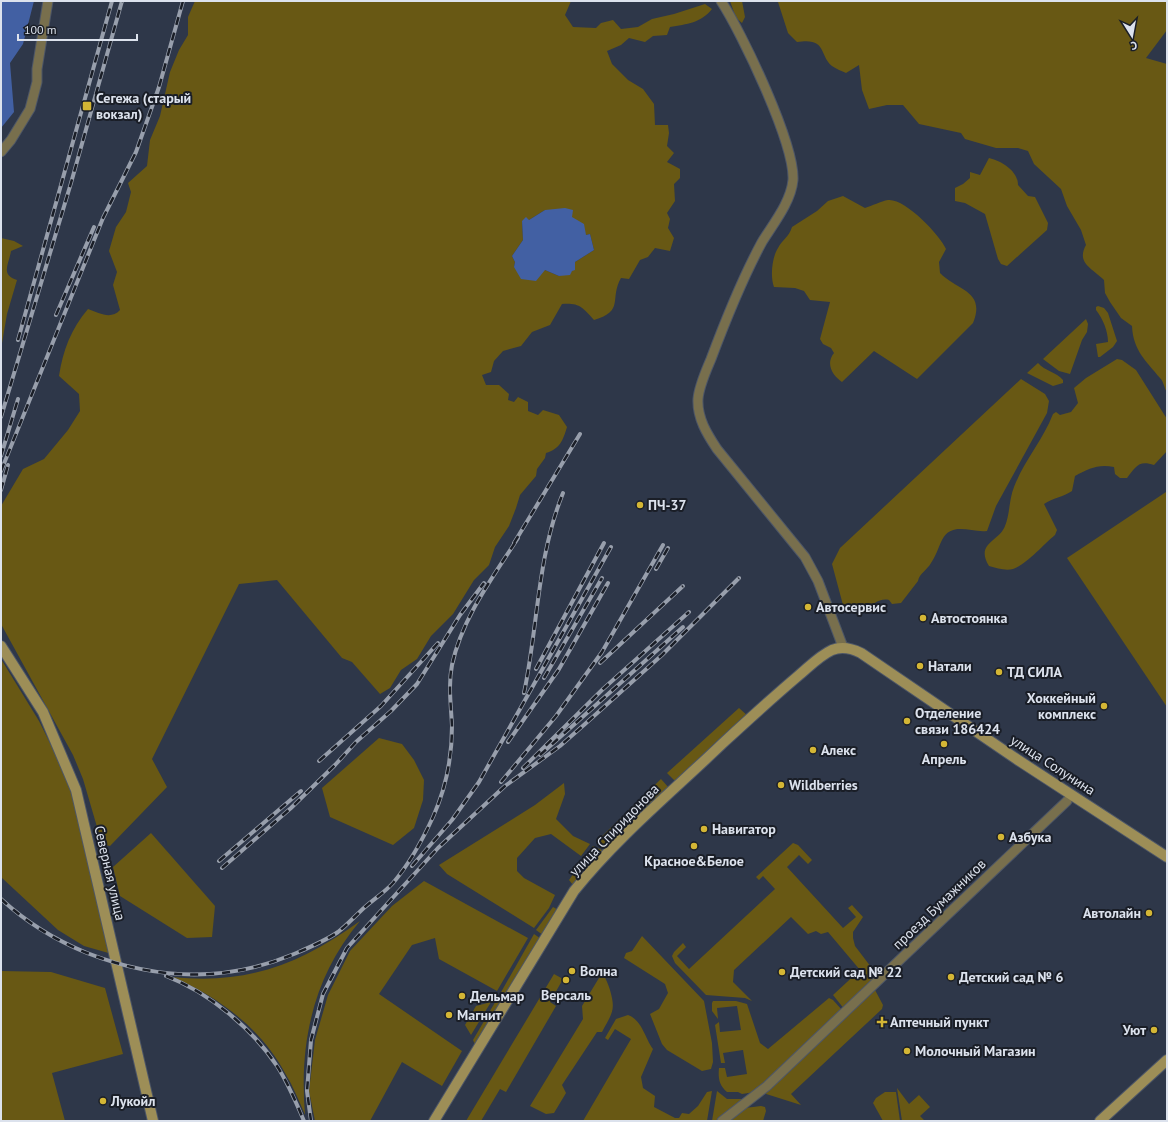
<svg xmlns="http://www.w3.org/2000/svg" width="1168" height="1122" viewBox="0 0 1168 1122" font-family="'PT Sans',sans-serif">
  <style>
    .green { fill: #685814; fill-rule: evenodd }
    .water { fill: #4260a3 }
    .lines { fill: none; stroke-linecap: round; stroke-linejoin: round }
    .street-casing { stroke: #4d5667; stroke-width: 11 }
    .secondary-casing { stroke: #4d5667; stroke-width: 12 }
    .street { stroke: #786f4d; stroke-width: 9 }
    .secondary { stroke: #9d8e57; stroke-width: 10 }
    .rail-casing { stroke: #989fac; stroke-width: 4 }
    .rail { stroke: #1a1e27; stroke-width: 2.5; stroke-dasharray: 8; stroke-linecap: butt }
    .poi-dot { fill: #d4b635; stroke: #1a1e27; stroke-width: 1.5 }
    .labels { text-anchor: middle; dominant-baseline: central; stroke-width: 4; stroke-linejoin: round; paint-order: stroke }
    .poi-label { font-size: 14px; font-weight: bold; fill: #dce2ed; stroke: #1a1e27; text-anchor: start }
    .street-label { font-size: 14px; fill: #dce2ed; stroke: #1a1e27 }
  </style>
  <rect width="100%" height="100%" fill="#2e3749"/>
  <g class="green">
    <path d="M195 1H571L565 15 573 27 596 28 601 23 613 20 621 29 638 27 652 19 674 14 705 4 712 9C701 23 687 24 670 27L667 35 653 36 645 42 629 38 621 45 607 51 612 64 628 80 643 89 654 104 655 125H668L669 133 667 146 674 153 667 162 680 169V178L674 184 675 201 667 213 670 219 668 228 674 238 670 251 655 248 648 257 640 260 629 279 621 278C609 299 625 311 594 320 582 307 580 303 562 304L550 325 532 332 521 346 503 351 494 361 491 372 482 375 486 385H499L509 394 508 400 514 402 518 397 528 402V411L538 415 543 410 559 415 567 427C563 440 560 449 546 453L545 458 537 469 536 476 520 495 516 508 509 526 495 547 489 565 474 580 453 614 431 636 417 659 401 670 390 688 380 694 352 662 342 658 277 580 239 584 152 759 167 787 110 846 102 844 83 779 73 755 1 624V506L23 469 44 459 68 430 80 411 79 394 59 376C63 350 71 329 88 309 99 313 111 320 120 310L113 285 117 272 109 251 116 227 126 212 131 192 128 183 147 166 150 140 160 116 170 72 179 50 188 35V17ZM545 210 586 235 590 234 594 250 575 262 572 271 559 276 545 270 514 267 515 262 512 256 523 240 522 221 529 220Z"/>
    <polygon points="730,1 742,1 745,17 742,23 736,18"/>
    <path d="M1167 1V30L1146 58 1167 64V392C1164 388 1164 382 1160 378 1146 361 1133 350 1132 326L1121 318 1110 302 1105 293 1104 280C1092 268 1076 263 1086 245L1081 230 1067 206 1061 189 1034 164 1028 151 1018 148H996L965 139 961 133 919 124 903 105H887L869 109 862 90 859 65 846 73C842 71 836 69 832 66 819 55 827 37 797 42L788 33 778 2Z"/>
    <path d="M989 158C1002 161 1018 171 1018 185L1028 196 1035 197 1048 223 1047 230 1007 266 1001 264 998 259 985 214 965 203 955 201V188L963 184 970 178V172L980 175Z"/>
    <path d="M843 196 865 208C872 206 881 201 888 200 905 198 940 235 946 249L939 262 940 273C958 291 986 291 973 323L917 379 874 351 842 382C833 376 825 364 834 353L831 348 823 344 820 339 830 302 810 300 804 291 795 288 774 287C770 277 772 257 778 248 782 240 789 237 792 227L817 211 828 201Z"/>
    <path d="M1 238 14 241 23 246 11 251C9 264 0 275 17 280L7 314 1 349Z"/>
    <path d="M1098 306 1104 308 1108 313 1117 341 1113 347 1100 357H1098L1096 344 1108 342C1108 331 1103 319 1096 310V307Z"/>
    <polygon points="1086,319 1088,324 1087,332 1082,340 1070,374 1059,371 1043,359"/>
    <path d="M1117 359 1122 360 1136 370 1167 419V451L1154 465C1138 460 1136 467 1127 478H1120L1115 474 1114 467C1097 464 1089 469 1075 476L1072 491C1063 497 1053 498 1044 504L1057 530 1055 535C1044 544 1026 565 1013 569 1005 571 997 568 989 566 975 543 999 542 1005 526 1010 514 1009 499 1014 487 1024 461 1043 440 1053 414L1056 412 1060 415 1071 412 1078 403 1074 388 1086 378Z"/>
    <path d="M1038 363C1045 371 1056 372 1063 380V383L1053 386 1027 373Z"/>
    <path d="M1021 379 1045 394 1049 401 1047 413 996 506 987 531C971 533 952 521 942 540 938 548 936 556 931 563 928 569 919 574 918 581L901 603 892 604 889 600C880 598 871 604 868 612L857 614 843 605 832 564 840 548Z"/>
    <polygon points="1166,492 1167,494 1167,707 1067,558"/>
    <polygon points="1,659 39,721 59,761 73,796 112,954 84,946 58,930 1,877"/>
    <polygon points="739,708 749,717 677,783 667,773"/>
    <polygon points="379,738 402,744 414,760 424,780 423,800 414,828 393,845 330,817 322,788"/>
    <polygon points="661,779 669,788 606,848 596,842"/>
    <polygon points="564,783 565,794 556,819 573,836 590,844 581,856 551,834 535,838 517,858 517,871 524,878 555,895 549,908 534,928 447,874 439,865 535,805"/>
    <polygon points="151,833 215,906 212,937 187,938 120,896 113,867"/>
    <polygon points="793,843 798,845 812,860 808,864 799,855 787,867 843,928 856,917 848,908 852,905 863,917 853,932 853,938 855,946 871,967 873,983 845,1010 833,995 860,970 828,932 821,934 816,931 808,934 791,917 734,970 733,982 752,1001 745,998 706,995 675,963 672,956 674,952 683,943 686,947 677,956 689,969 775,889 763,876 759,880 756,877"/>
    <polygon points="593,846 604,851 577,886 573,885 569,880"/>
    <polygon points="424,881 528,938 497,991 439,959 435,938 412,945 379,994 462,1051 442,1086 402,1062 370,1121 315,1121 309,1091 315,1040 328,995 350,951 392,906"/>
    <polygon points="553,907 562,912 547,938 536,930"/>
    <path d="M360 921C313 977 299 1043 305 1115 299 1101 293 1086 285 1073 261 1028 218 997 173 977 247 985 301 964 360 921Z"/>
    <polygon points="534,934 544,941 510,999 500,994"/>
    <polygon points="642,936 704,1001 712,1043 713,1062 711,1069 702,1071 667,1050 662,1044 650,1014 659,1009 668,993 665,984 624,958 626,953 632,951"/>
    <polygon points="1,971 51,972 105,988 123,1054 52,1073 65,1121 1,1121"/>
    <path d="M602 973C606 978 608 984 610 990 616 1011 612 1013 602 1032H597L562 1085 566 1093 554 1113 546 1114 530 1106 583 1019 582 1006Z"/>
    <polygon points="554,974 563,979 550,1002 556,1006 506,1092 500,1089 481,1121 466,1121"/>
    <polygon points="875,990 883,1005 882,1009 791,1094 801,1105 763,1093"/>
    <path d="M829 998 833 1000 842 1010 755 1092 742 1094 738 1092H727C719 1085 718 1078 719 1068H725L727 1077 747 1074 743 1050 723 1053 725 1063H721L715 1025 719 1022 720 1032 741 1030 737 1006 717 1008 718 1019 712 1011V1003L713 1001H736L747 1004 760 1043 768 1049Z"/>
    <polygon points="497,999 509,1006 476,1047 473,1040"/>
    <polygon points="491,1002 471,1035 465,1025 476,1006"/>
    <path d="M628 1015C642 1020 645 1038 653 1049L641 1077 643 1088 655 1096 654 1107 675 1118H679L682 1113 689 1114 698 1106 707 1092 712 1091 707 1121H583L631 1039 615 1029 608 1040 605 1038 616 1019Z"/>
    <polygon points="897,1088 909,1104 919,1095 930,1107 920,1116 925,1121 902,1121"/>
    <polygon points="717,1091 727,1099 746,1099 718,1121 712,1121"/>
    <polygon points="885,1092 896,1092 900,1121 883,1121 873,1103 876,1098"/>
    <polygon points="761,1106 765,1107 766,1111 763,1121 729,1121 745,1108"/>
  </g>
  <g class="water">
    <polygon points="1,1 34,1 23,44 10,63 14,112 1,128"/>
    <polygon points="565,208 573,210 572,217 584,224 586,235 590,234 594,250 575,262 575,270 572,271 570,275 559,276 545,270 536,281 521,279 514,267 515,262 512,256 523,240 522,221 526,217 529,220 545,210"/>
  </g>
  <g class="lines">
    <g class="street-casing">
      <g id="street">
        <path d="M721 1C742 33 795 144 793 180 791 202 773 224 762 242 742 279 726 319 711 359 706 371 699 386 698 399 697 418 707 434 717 449L805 557 818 581 843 647"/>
        <polyline points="1,152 11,140 30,109 37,82 37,69 48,1"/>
        <polyline points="722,1121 767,1086 1067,801"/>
      </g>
    </g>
    <g class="secondary-casing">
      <g id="secondary">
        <polyline points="1,646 43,712 76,790 153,1121"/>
        <path d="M434 1121 574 891C618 836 673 791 723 743 748 720 772 698 798 676 809 667 819 656 832 650 842 646 851 648 861 653L1018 760 1167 857"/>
        <polyline points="1100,1121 1167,1060"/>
      </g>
    </g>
    <use href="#street" class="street"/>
    <use href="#secondary" class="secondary"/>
    <g class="rail-casing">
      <g id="rail">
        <polyline points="56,315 94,227"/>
        <polyline points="18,340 112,1"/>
        <polyline points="1,417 71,183 122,1"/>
        <polyline points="1,456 18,399"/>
        <polyline points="1,471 103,218 136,152 159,87 183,1"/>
        <polyline points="1,490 8,465"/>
        <polyline points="514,543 580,434"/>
        <polyline points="656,569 668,548"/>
        <polyline points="600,663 683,586"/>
        <polyline points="536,669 604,543"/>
        <polyline points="544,678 602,578"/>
        <path d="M524 693C538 627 537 557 563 493"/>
        <polyline points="508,742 559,669 608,583"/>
        <polyline points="540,755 683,627"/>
        <polyline points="319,761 381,706 438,643"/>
        <polyline points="523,768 603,689 689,612"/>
        <polyline points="501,782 556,716 602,652 663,545"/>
        <polyline points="219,861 301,791"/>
        <polyline points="412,866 452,820 479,782 611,547"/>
        <polyline points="222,868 291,808 335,765 356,742 391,711 417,684 460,615 484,583"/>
        <path d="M1 899C27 923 55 940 87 953 156 980 225 983 294 954 308 948 325 941 338 932 347 925 356 915 365 907 374 899 385 892 393 883 410 863 422 841 433 817 446 788 452 757 452 726 451 705 448 685 452 665 462 618 493 577 518 538"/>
        <path d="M166 976C208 992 252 1028 277 1066 288 1083 296 1102 304 1121"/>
        <polyline points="311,1121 307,1091 311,1040 323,994 347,948 438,848 505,786 560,746 585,724 662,655 739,578"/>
      </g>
    </g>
    <use href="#rail" class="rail"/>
  </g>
  <g class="poi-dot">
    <rect x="82" y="101" width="10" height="10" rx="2"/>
    <circle cx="640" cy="505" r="4"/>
    <circle cx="808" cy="607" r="4"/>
    <circle cx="923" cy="618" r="4"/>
    <circle cx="920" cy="666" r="4"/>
    <circle cx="999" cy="672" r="4"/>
    <circle cx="1104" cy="706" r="4"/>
    <circle cx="907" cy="721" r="4"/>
    <circle cx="944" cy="744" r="4"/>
    <circle cx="813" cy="750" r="4"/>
    <circle cx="781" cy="785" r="4"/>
    <circle cx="704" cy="829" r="4"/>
    <circle cx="1001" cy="837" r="4"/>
    <circle cx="694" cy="846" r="4"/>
    <circle cx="1149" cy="913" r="4"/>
    <circle cx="572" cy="971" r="4"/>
    <circle cx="782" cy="972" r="4"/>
    <circle cx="951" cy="977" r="4"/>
    <circle cx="566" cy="980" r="4"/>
    <circle cx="462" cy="996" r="4"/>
    <circle cx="449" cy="1015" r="4"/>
    <path d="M880 1016h4v4h4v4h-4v4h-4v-4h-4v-4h4z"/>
    <circle cx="1154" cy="1030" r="4"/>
    <circle cx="907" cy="1051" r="4"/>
    <circle cx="103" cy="1101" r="4"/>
  </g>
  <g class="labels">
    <g class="poi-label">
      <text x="96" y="98">Сегежа (старый<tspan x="96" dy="16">вокзал)</tspan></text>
      <text x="648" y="505">ПЧ-37</text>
      <text x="816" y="607">Автосервис</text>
      <text x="931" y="618">Автостоянка</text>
      <text x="928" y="666">Натали</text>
      <text x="1007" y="672">ТД СИЛА</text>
      <text x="1096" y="698" text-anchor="end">Хоккейный<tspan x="1096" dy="16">комплекс</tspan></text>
      <text x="915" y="713">Отделение<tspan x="915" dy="16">связи 186424</tspan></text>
      <text x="821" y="750">Алекс</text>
      <text x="944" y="759" text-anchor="middle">Апрель</text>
      <text x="789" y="785">Wildberries</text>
      <text x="712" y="829">Навигатор</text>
      <text x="1009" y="837">Азбука</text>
      <text x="694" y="861" text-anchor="middle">Красное&amp;Белое</text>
      <text x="1141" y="913" text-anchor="end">Автолайн</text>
      <text x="580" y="971">Волна</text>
      <text x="790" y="972">Детский сад № 22</text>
      <text x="959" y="977">Детский сад № 6</text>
      <text x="566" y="995" text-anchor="middle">Версаль</text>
      <text x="470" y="996">Дельмар</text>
      <text x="457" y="1015">Магнит</text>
      <text x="890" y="1022">Аптечный пункт</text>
      <text x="1146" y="1030" text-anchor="end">Уют</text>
      <text x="915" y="1051">Молочный Магазин</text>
      <text x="111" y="1101">Лукойл</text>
    </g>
    <g class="street-label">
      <text transform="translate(1053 765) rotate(33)">улица Солунина</text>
      <text transform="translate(614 830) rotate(-46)">улица Спиридонова</text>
      <text transform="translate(110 873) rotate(77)">Северная улица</text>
      <text transform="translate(939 904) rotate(-44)">проезд Бумажников</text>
    </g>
  </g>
  <rect width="1168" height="1122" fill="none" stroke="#dce2ed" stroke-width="4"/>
  <g transform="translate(1132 36) rotate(169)" stroke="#1a1e27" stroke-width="3" paint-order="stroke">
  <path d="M0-3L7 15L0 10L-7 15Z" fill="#dce2ed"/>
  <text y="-6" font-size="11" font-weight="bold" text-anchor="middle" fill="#dce2ed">С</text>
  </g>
  <path d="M18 34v6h119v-6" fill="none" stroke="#dce2ed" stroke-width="2"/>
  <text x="24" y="34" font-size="12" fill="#dce2ed" stroke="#1a1e27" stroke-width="3" paint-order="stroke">100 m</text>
</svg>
